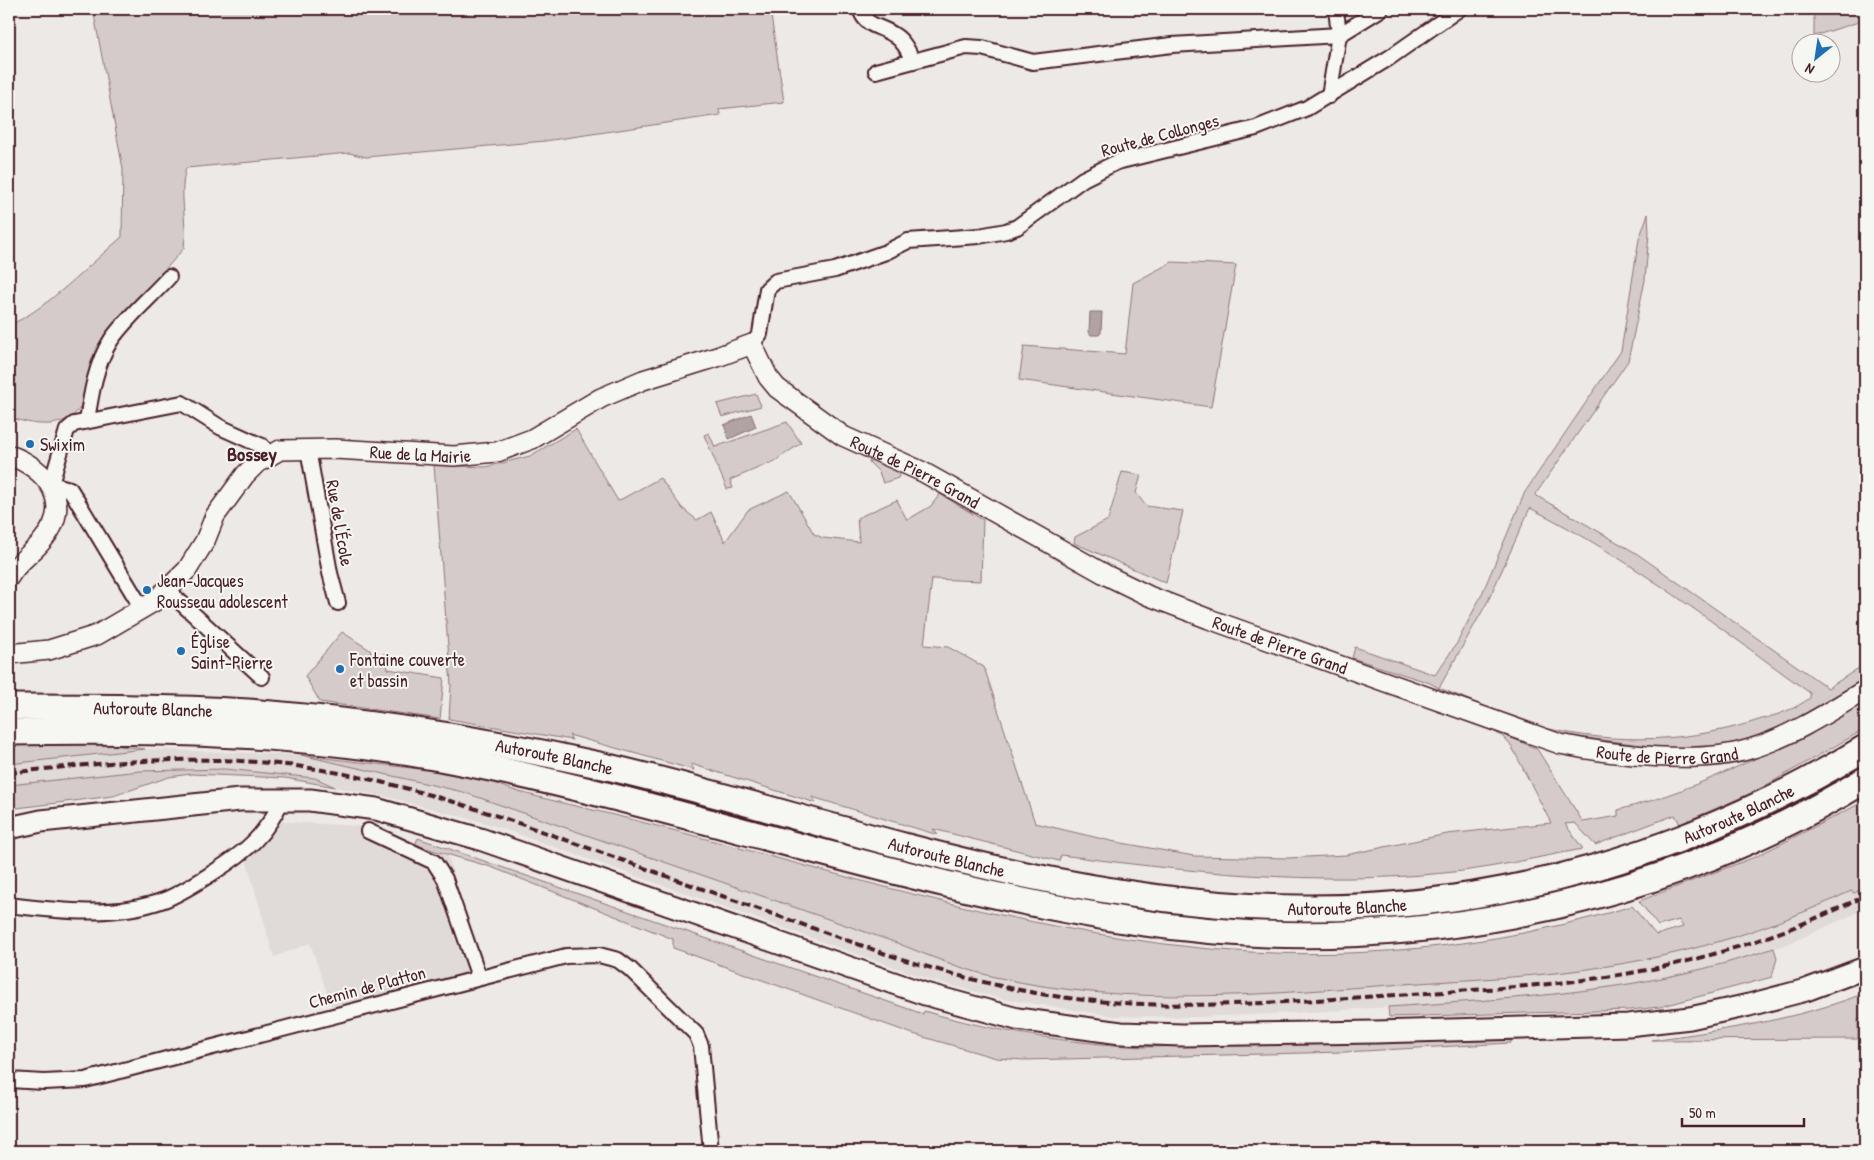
<svg xmlns="http://www.w3.org/2000/svg" width="1874" height="1160" viewBox="0 0 1874 1160" font-family="'Patrick Hand',sans-serif">
  <style>
    .built { fill: #e0dad8 }
    .green { fill: #d4cbca; stroke: #8f757a; fill-rule: evenodd }
    .water { fill: #b1a2a3; stroke: #886e73 }
    .lines { fill: none; stroke-linecap: round; stroke-linejoin: round }
    .street-casing { stroke: #4a1f2b; stroke-width: 18 }
    .secondary-casing { stroke: #4a1f2b; stroke-width: 22 }
    .primary-casing { stroke: #4a1f2b; stroke-width: 25 }
    .highway-casing { stroke: #4a1f2b; stroke-width: 29 }
    .street { stroke: #f6f6f2; stroke-width: 14 }
    .secondary { stroke: #f6f6f2; stroke-width: 19 }
    .primary { stroke: #f6f6f2; stroke-width: 21 }
    .highway { stroke: #f6f6f2; stroke-width: 25 }
    .rail { stroke: #4a1f2b; stroke-width: 4; stroke-dasharray: 8 4; stroke-linecap: butt }
    .poi-dot { fill: #1f6fb2; stroke: #f6f6f2; stroke-width: 2 }
    .labels { text-anchor: middle; dominant-baseline: central; stroke-width: 4; stroke-linejoin: round; paint-order: stroke }
    .street-label { font-size: 18px; fill: #4a1f2b; stroke: #f6f6f2 }
    .poi-label { font-size: 18px; fill: #4a1f2b; stroke: #f6f6f2; text-anchor: start }
    .quarter-label { font-size: 20px; font-weight: bold; fill: #4a1f2b; stroke: #f6f6f2 }
  </style>
  <rect width="100%" height="100%" fill="#ece9e6"/>
  <filter id="ink" filterUnits="userSpaceOnUse"><feTurbulence type="fractalNoise" baseFrequency=".02" numOctaves="2"/><feDisplacementMap in="SourceGraphic" scale="10" xChannelSelector="R" yChannelSelector="G"/><feConvolveMatrix kernelMatrix="1 2 1 2 8 2 1 2 1" color-interpolation-filters="sRGB"/></filter>
  <g filter="url(#ink)">
    <g class="built">
      <polygon points="145,749 301,755 463,792 897,943 948,963 1023,982 1116,995 1196,998 1577,970 1663,955 1768,927 1851,891 1854,893 1865,888 1865,909 1788,944 1762,952 1686,974 1615,988 1514,999 1295,1013 1194,1017 1114,1016 1003,999 931,980 489,824 388,797 335,787 315,778 225,769 167,770 9,785 9,764"/>
      <polygon points="271,821 375,827 415,845 447,853 487,986 337,1022 310,943 274,957 244,852"/>
    </g>
    <g class="green">
      <path d="M93 9H770L784 102 719 109 720 115 545 141 366 157 349 153 186 168C178 195 188 220 184 248L99 346 80 408C63 431 32 425 9 417V325C45 311 91 263 122 237L123 169Z"/>
      <polygon points="1814,9 1865,9 1865,20 1814,36"/>
      <path d="M1648 214 1649 234 1645 280 1628 361 1535 495 1636 553 1828 688 1865 664V681L1774 731 1735 744 1704 748H1665L1563 735 1437 691 1439 688 1430 683 1352 658 1355 647 1435 675 1457 643 1481 596 1525 492 1621 351 1639 239ZM1530 508C1632 559 1717 626 1810 693V698C1795 709 1780 714 1762 719 1693 742 1616 745 1545 728 1509 719 1474 701 1439 688L1488 601Z"/>
      <polygon points="1172,262 1236,265 1211,407 1019,380 1024,346 1125,354 1133,283"/>
      <polygon points="756,394 761,406 722,417 717,404"/>
      <polygon points="787,422 801,443 775,461 730,480 733,488 727,489 704,435 709,433 715,447"/>
      <path d="M576 429 618 501 660 478 682 508 697 520 711 512 725 542 748 510 789 491 814 534 823 538 859 542 857 518 897 500 907 520 931 506 940 494 983 520 981 581 932 579 924 645 948 647 984 667 1035 823 1111 841 1194 856 1288 858 1346 855 1447 834 1551 823 1512 747 1503 737 1487 727 1537 749 1583 822 1618 816V810C1704 788 1788 744 1865 701V729L1756 791 1680 824 1675 815 1595 845 1575 823 1565 824 1583 849C1537 857 1490 869 1444 873 1317 886 1188 872 1061 855L1059 861 933 829 938 835 812 797 816 803 691 764 694 770 569 735 572 740 449 719 451 685 434 465 486 467 530 456Z"/>
      <polygon points="870,459 901,471 898,478 883,483 879,472 869,462"/>
      <polygon points="1122,472 1141,475 1136,493 1146,506 1183,511 1166,583 1074,543 1075,537 1108,520"/>
      <polygon points="342,632 370,650 374,661 385,653 388,669 444,678 440,719 320,702 305,676"/>
      <polygon points="104,744 145,749 9,764 9,745"/>
      <path d="M301 755C359 763 419 767 477 778 490 781 503 787 516 791 551 801 586 808 622 817 813 865 1002 928 1200 948 1344 963 1493 948 1632 906L1656 935 1683 927 1679 920 1658 926 1639 901 1755 857 1865 801V888L1854 893 1851 891C1776 927 1696 952 1614 965 1545 977 1474 979 1404 984 1264 994 1133 1008 995 977 961 969 929 956 897 943L463 792Z"/>
      <polygon points="225,769 315,778 335,787 285,778 191,774 169,777 113,796 9,809 9,785 140,771"/>
      <path d="M418 838 923 1014 924 1011C996 1032 1068 1043 1143 1047L1511 1040V1043L1344 1052 1024 1060 996 1058 913 1034 673 948V939L491 867 415 845Z"/>
      <path d="M1774 948 1777 958 1772 977 1660 1007 1630 1010 1389 1017 1388 1007C1522 998 1646 992 1774 948Z"/>
      <path d="M1865 993V1019H1858V1039L1651 1040C1724 1030 1796 1020 1865 993Z"/>
    </g>
    <g class="water">
      <polygon points="1090,312 1102,312 1101,333 1099,335 1091,335 1089,332"/>
      <polygon points="751,414 756,427 729,439 724,425"/>
    </g>
    <g class="lines">
      <g class="street-casing">
        <g id="street">
          <path d="M860 9C866 28 880 25 894 35 904 41 908 51 913 61"/>
          <polyline points="876,71 966,47 982,48 1033,62 1172,45 1339,35 1381,9"/>
          <polyline points="1329,96 1339,35 1336,9"/>
          <polyline points="752,344 760,334 767,289 776,281 835,270 886,252 908,241 979,236 1006,231 1017,227 1083,179 1117,162 1256,128 1307,108 1389,58 1459,9"/>
          <path d="M87 421C91 394 96 363 111 340 127 317 150 298 169 277"/>
          <polyline points="308,449 330,573 338,603"/>
          <polyline points="167,590 262,677"/>
          <polyline points="143,610 70,489 51,484 67,430 74,424 182,403 220,427 262,446 271,455"/>
          <polyline points="368,831 434,862 445,879 479,977"/>
          <path d="M9 905C59 911 115 918 164 900 182 893 198 882 214 872 247 851 266 835 283 798"/>
          <polyline points="9,1080 44,1082 85,1080 566,956 599,955 618,960 630,969 696,1034 701,1046 711,1151"/>
        </g>
      </g>
      <g class="secondary-casing">
        <g id="secondary">
          <path d="M9 455C46 468 75 503 43 540 32 554 18 561 9 577"/>
          <path id="s1" d="M9 654 49 650 97 635 155 601 187 570 205 541 215 516 245 475 257 463 280 450 335 449 454 456 497 452 532 439 601 398 643 380 717 357 752 344 768 377 777 388 843 436 923 472 1108 576 1149 596 1209 619 1560 744C1612 755 1700 765 1750 749 1790 737 1829 712 1865 690"/>
        </g>
      </g>
      <g class="primary-casing">
        <polyline id="primary" points="9,828 41,821 240,800 310,800 376,809 480,839 925,994 1017,1019 1121,1033 1182,1035 1375,1032 1628,1025 1690,1018 1749,1005 1806,990 1865,968"/>
      </g>
      <g class="highway-casing">
        <g id="highway">
          <path id="s2" d="M9 707C89 707 169 707 248 712 366 721 483 739 599 765 739 797 876 843 1016 873 1110 893 1206 908 1301 908 1503 910 1693 852 1865 748"/>
          <path d="M9 732C164 729 323 733 476 765 698 811 913 888 1137 922 1388 960 1648 912 1865 780"/>
        </g>
      </g>
      <use href="#street" class="street"/>
      <use href="#secondary" class="secondary"/>
      <use href="#primary" class="primary"/>
      <use href="#highway" class="highway"/>
      <path class="rail" d="M9 773C95 763 182 755 268 763 381 773 488 812 594 850 691 885 789 920 886 954 955 976 1024 995 1096 1001 1197 1010 1297 1001 1397 995 1482 989 1568 986 1652 969 1726 954 1797 929 1865 896"/>
    </g>
  </g>
  <g class="poi-dot">
    <circle cx="30" cy="444" r="5"/>
    <circle cx="147" cy="590" r="5"/>
    <circle cx="181" cy="651" r="5"/>
    <circle cx="340" cy="669" r="5"/>
  </g>
  <g class="labels">
    <g class="street-label">
      <text transform="translate(1160 135) rotate(-15)">Route de Collonges</text>
      <text stroke="none"><textPath href="#s1" startOffset="498">Rue de la Mairie</textPath></text>
      <text stroke="none"><textPath href="#s1" startOffset="1066">Route de Pierre Grand</textPath></text>
      <text transform="translate(340 523) rotate(80)">Rue de l'École</text>
      <text stroke="none"><textPath href="#s1" startOffset="1471">Route de Pierre Grand</textPath></text>
      <text stroke="none"><textPath href="#s2" startOffset="144">Autoroute Blanche</textPath></text>
      <text stroke="none"><textPath href="#s1" startOffset="1876">Route de Pierre Grand</textPath></text>
      <text stroke="none"><textPath href="#s2" startOffset="549">Autoroute Blanche</textPath></text>
      <text stroke="none"><textPath href="#s2" startOffset="1764">Autoroute Blanche</textPath></text>
      <text stroke="none"><textPath href="#s2" startOffset="954">Autoroute Blanche</textPath></text>
      <text stroke="none"><textPath href="#s2" startOffset="1359">Autoroute Blanche</textPath></text>
      <text transform="translate(367 987) rotate(-15)">Chemin de Platton</text>
    </g>
    <g class="poi-label">
      <text x="40" y="444">Swixim</text>
      <text x="157" y="580">Jean-Jacques<tspan x="157" dy="21">Rousseau adolescent</tspan></text>
      <text x="191" y="641">Église<tspan x="191" dy="21">Saint-Pierre</tspan></text>
      <text x="350" y="659">Fontaine couverte<tspan x="350" dy="21">et bassin</tspan></text>
    </g>
    <g class="quarter-label">
      <text x="252" y="453">Bossey</text>
    </g>
  </g>
  <rect width="1874" height="1160" fill="none" stroke="#f6f6f2" stroke-width="30"/>
  <rect x="15" y="15" width="1844" height="1130" fill="none" stroke="#4a1f2b" stroke-width="2" filter="url(#ink)"/>
  <g transform="translate(1816 58) rotate(210)"><circle r="24" fill="#f6f6f2" stroke="#b1a0a2"/>
  <path d="M0-4L9 19L0 12L-9 19Z" fill="#1f6fb2"/>
  <text y="-8" font-size="14" font-weight="bold" text-anchor="middle" fill="#4a1f2b">N</text>
  </g>
  <path d="M1682 1118v8h122v-8" fill="none" stroke="#4a1f2b" stroke-width="2.5"/>
  <text x="1689" y="1118" font-size="15" fill="#4a1f2b" stroke="#f6f6f2" stroke-width="4" paint-order="stroke">50 m</text>
</svg>
